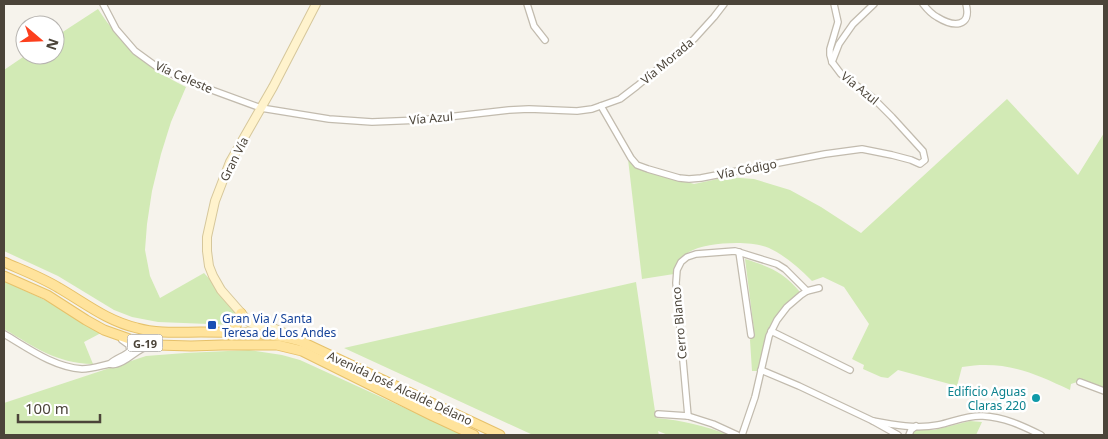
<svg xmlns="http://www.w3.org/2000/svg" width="1108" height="439" viewBox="0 0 1108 439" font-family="'Noto Sans',sans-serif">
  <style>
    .green { fill: #d2eab5 }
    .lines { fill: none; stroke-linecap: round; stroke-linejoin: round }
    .street-casing { stroke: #c2bbae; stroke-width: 8 }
    .secondary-casing { stroke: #d6c79b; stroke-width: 10 }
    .primary-casing { stroke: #e6c16a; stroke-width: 11 }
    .street { stroke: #fff; stroke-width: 5.5 }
    .secondary { stroke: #fff3cd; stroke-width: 8 }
    .primary { stroke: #ffe39c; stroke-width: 9 }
    .transit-dot { fill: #1a4fb4; stroke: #fff; stroke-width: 2 }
    .culture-dot { fill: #0f9aa8; stroke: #fff; stroke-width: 2 }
    .labels { text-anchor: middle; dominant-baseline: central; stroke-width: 5; stroke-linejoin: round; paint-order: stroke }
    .shield { fill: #fff; stroke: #817c74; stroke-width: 1 }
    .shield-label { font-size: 11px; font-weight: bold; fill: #4b4439 }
    .street-label { font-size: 12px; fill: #4b4439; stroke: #fff }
    .transit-label { font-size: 12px; fill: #164399; stroke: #fff; text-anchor: start }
    .culture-label { font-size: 12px; fill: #0d838f; stroke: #fff; text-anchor: end }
  </style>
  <rect width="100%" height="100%" fill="#f6f3ec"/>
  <g class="green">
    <path d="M98 9C120 43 149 69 186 87L171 122 161 154 152 191 147 224 145 250 150 276 160 298 204 273 240 312 234 325 158 322 132 317 114 310 58 276 4 251V70L26 55H55V37Z"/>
    <path d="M1007 99 1078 175 1104 133V392L1080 381 1071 384 1070 390C1032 372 1004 360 962 367L957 386 898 370 888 378 881 377 863 369 864 365 852 359 869 324 844 287 823 277 812 281C799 268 786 256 769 248 751 240 706 242 689 252 681 257 677 265 674 274L642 279 628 159 641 167 694 184 727 177 754 179 790 190 821 207 861 233Z"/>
    <path d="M745 259C768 266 784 272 800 292 769 314 767 336 758 371H752L750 340 754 330Z"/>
    <path d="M4 281 45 300 101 333 84 342 93 364C55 363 35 347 4 329Z"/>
    <path d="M636 282 656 418C682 420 705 426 729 435H668L658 431 659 435H533L344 348Z"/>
    <polygon points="249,350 282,355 300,360 464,435 4,435 4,403 146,356 185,353"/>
    <polygon points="970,421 982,422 976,435 912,435 915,429 934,430"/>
  </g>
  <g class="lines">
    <g class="street-casing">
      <g id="street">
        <polyline points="103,4 116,29 135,51 157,67 190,82 261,108 329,119 372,122 421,120 509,110 529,109 577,111 592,109 620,99 637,86 694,39 714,17 724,4"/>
        <polyline points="527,4 534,26 545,40"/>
        <path d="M923 4C927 9 931 14 937 17 953 27 972 28 966 4"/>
        <polyline points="832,62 839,44 853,24 874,4"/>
        <polyline points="601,106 631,158 637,165 648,169 679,178 689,179 701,178 825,154 862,149 892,155 911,160 920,164 925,160 923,151 892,117 872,97 841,74 832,62 830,55 830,49 838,22 834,4"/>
        <polyline points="739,252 751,335"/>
        <polyline points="771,331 850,370"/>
        <path d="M4 334C28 348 53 367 82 369 91 369 100 366 109 364 111 364 114 365 116 364 129 361 137 348 150 346"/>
        <path d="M110 364C115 358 124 357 130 351L129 345 122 340"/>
        <polyline points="761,370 799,386 873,421 898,435"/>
        <polyline points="1080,382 1104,391"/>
        <polyline points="658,414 688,416 713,424 737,435"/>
        <polyline points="688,416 676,283 677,270 681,262 687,257 696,254 735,251 777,264 785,269 807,291"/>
        <path d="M873 421C894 425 916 429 938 425 953 422 967 415 983 416 1004 417 1023 426 1041 435"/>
        <polyline points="742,435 755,397 769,336 777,320 787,307 801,295 807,291 819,288"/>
        <polyline points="909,435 911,430 916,426"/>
      </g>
    </g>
    <g class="secondary-casing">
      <g id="secondary">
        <polyline points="254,320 292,336"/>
        <polyline points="271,334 249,322 221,290 213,276 209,266 207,251 207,237 215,201 230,162 273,87 316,4"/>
      </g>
    </g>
    <g class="primary-casing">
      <g id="primary">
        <path d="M4 262C22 270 41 277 59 288 85 303 107 321 137 328 158 334 180 332 201 332 235 332 268 332 300 341L500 435"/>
        <polyline points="4,276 47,295 86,320 104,330 135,341 157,345 191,346 222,345 277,345 302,351 433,416 474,435"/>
        <polyline points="232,336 241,313"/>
      </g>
    </g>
    <use href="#street" class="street"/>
    <use href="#secondary" class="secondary"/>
    <use href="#primary" class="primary"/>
  </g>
  <rect class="transit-dot" x="207" y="320" width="10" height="10" rx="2.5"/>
  <circle class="culture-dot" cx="1036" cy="398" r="5"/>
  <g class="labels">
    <rect class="shield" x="127.5" y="334.5" width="35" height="17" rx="4"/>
    <g class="shield-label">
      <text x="145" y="343">G-19</text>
    </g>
    <g class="street-label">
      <text transform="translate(667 61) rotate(-40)">Vía Morada</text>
      <text transform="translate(184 77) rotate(24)">Vía Celeste</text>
      <text transform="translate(860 88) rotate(39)">Vía Azul</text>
      <text transform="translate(431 118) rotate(-5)">Vía Azul</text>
      <text transform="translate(234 159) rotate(-63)">Gran Vía</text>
      <text transform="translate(747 169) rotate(-11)">Vía Código</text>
      <text transform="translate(679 323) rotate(-95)">Cerro Blanco</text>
      <text transform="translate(400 388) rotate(25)">Avenida José Alcalde Délano</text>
    </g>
    <g class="transit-label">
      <text x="222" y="318">Gran Via / Santa<tspan x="222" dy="14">Teresa de Los Andes</tspan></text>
    </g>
    <g class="culture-label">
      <text x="1026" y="391">Edificio Aguas<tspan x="1026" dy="14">Claras 220</tspan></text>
    </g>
  </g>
  <rect width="1108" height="439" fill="none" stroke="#4b4439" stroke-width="10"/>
  <g transform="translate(40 40) rotate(109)"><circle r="24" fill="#ffffff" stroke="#b7b4b0"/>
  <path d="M0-4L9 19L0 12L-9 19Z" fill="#fc3f1d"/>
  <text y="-8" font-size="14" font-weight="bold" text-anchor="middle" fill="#4b4439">N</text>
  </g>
  <path d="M18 414v8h82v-8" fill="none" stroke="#4b4439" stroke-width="2.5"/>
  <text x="25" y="414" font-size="15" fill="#4b4439" stroke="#ffffff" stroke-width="4" paint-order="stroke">100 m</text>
</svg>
